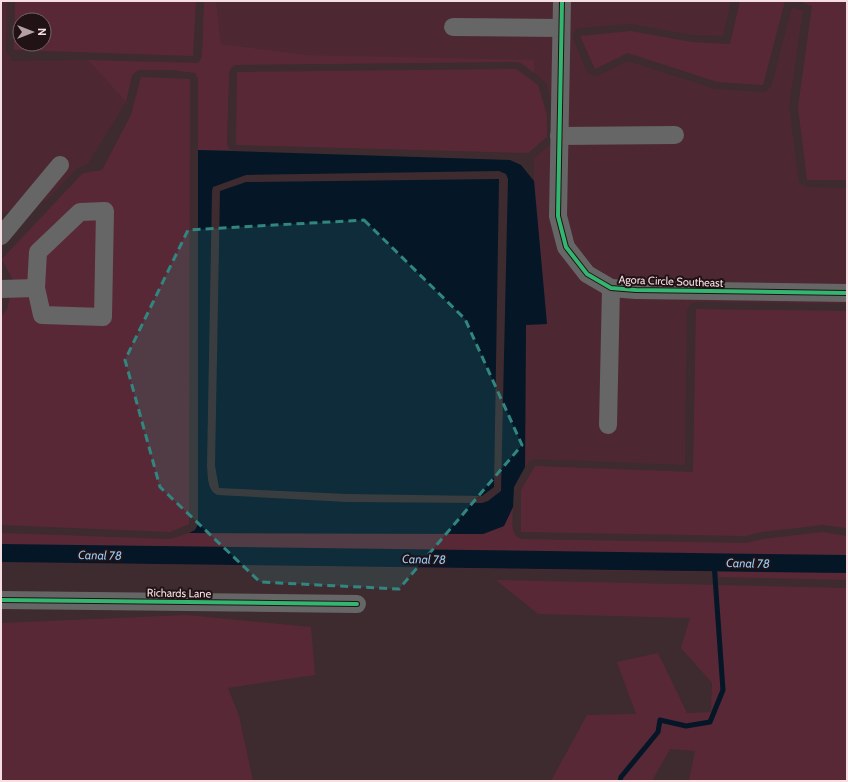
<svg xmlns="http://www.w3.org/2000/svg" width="848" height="782" viewBox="0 0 848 782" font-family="Cabin,sans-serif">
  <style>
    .built { fill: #4d2832 }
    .green { fill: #592836; fill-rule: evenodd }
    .water { fill: #051627; fill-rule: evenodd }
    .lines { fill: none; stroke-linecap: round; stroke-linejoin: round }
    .stream { stroke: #051627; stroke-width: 5 }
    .canal { stroke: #051627; stroke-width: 18 }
    .minor { stroke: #666; stroke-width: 18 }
    .cycleway-casing { stroke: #211215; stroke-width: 6 }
    .cycleway { stroke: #33b770; stroke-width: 4 }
    .marked { fill: #328680; fill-opacity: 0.2; stroke: #328680; stroke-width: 3; stroke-dasharray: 8 5; stroke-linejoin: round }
    .labels { text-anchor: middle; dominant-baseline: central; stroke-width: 4; stroke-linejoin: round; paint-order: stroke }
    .street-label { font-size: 11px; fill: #f6dfe3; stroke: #211215 }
    .water-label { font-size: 12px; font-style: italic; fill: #91cbfa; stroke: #211215 }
  </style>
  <rect width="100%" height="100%" fill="#3d2b2f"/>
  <g class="built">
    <polygon points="1,1 7,1 6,50 7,54 11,57 11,61 88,60 126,102 87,165 77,168 47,200 1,213"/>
    <polygon points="216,1 731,1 723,36 693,35 630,24 580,28 575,30 572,36 587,72 593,76 599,75 628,61 715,89 765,92 771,87 792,7 803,10 789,106 799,183 807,187 847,188 847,304 696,302 691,304 687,310 685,465 535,459 529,461 525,467 526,324 547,323 534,181 534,158 553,142 555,113 546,83 534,73 534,61 308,55 221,44"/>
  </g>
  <g class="green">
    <path d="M15 1H196L193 56 14 50ZM20 20H44V44H20Z"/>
    <polygon points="204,1 216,1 221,44 308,55 534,60 534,73 521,63 516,62 235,65 231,68 229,72 227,145 230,150 198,150 198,79 195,73 171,70 138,70 132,75 126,102 88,60 198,63 202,57"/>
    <polygon points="740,1 785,1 763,85 717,82 628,53 595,69 580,36 631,31 692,42 730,44"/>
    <polygon points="799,1 847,1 847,180 807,180 798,107 812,6"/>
    <polygon points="516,69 538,85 547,115 547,137 528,153 236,145 237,72"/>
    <polygon points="141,77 190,79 189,524 170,532 1,525 1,317 7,309 14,282 2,259 83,173 102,170 131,115"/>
    <polygon points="696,309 847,311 847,528 822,525 761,532 746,536 521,532 521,490 535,466 693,472"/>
    <path d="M513 507C513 518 509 535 521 539L746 543 763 539 822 532 847 536V580L719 577 718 572 1 562V533L170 539 189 533 483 534 504 526Z"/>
    <polygon points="496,580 847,588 847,781 689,781 695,751 670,749 652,781 551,781 587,715 636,714 617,662 658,653 687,713 711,712 712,683 681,648 690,618 538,614"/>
    <polygon points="187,615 311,627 315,675 228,688 239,716 253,781 1,781 1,623"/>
  </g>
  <g class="water">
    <path d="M198 150 510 160 521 165 534 181 547 324 526 325 525 467 514 487 513 507 504 526 483 534 189 533 195 530 198 524ZM499 171 506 174 508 179 501 491 488 501 482 503 347 502 218 495C207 491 208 476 207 466L212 191 213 187 246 175Z"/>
    <polygon points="499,179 494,487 482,496 347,494 219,488 215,466 220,191 246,182"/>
  </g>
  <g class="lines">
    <polyline class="stream" points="620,781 621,777 658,732 660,720 686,726 710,722 723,690 714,563"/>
    <polyline class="canal" points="1,553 847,564"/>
    <g class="minor">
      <polyline points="562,1 558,216 566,247 587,274 611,288 636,290 847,293"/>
      <polyline points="453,27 561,28"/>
      <polyline points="559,136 675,135"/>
      <polygon points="105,211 103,317 42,315 36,288 38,252 80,212"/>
      <polyline points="1,236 60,165"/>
      <polyline points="1,289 36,288"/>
      <polyline points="608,425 611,288"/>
      <polyline points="1,600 357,604"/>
    </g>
    <g class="cycleway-casing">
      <g id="cycleway">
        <polyline points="562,1 558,216 566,247 587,274 611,288 636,290 847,293"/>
        <polyline points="1,600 357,604"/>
      </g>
    </g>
    <use href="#cycleway" class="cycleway"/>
  </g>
  <path class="marked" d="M364 220 465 319 522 445 399 589 260 582 160 487 125 360 188 230Z"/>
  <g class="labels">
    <g class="street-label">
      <text transform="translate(671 281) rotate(2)">Agora Circle Southeast</text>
      <text transform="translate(179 593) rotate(1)">Richards Lane</text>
    </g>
    <g class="water-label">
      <text transform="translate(100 555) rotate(1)">Canal 78</text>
      <text transform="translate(424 559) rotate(1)">Canal 78</text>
      <text transform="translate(748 563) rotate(1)">Canal 78</text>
    </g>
  </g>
  <rect width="848" height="782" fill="none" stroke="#f6dfe3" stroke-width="4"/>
  <g transform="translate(32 32) rotate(90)"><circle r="19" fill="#211215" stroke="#766467"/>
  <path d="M0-3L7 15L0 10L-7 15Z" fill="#b5a0a4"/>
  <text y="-6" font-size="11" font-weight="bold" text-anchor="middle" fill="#f6dfe3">N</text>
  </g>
</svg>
